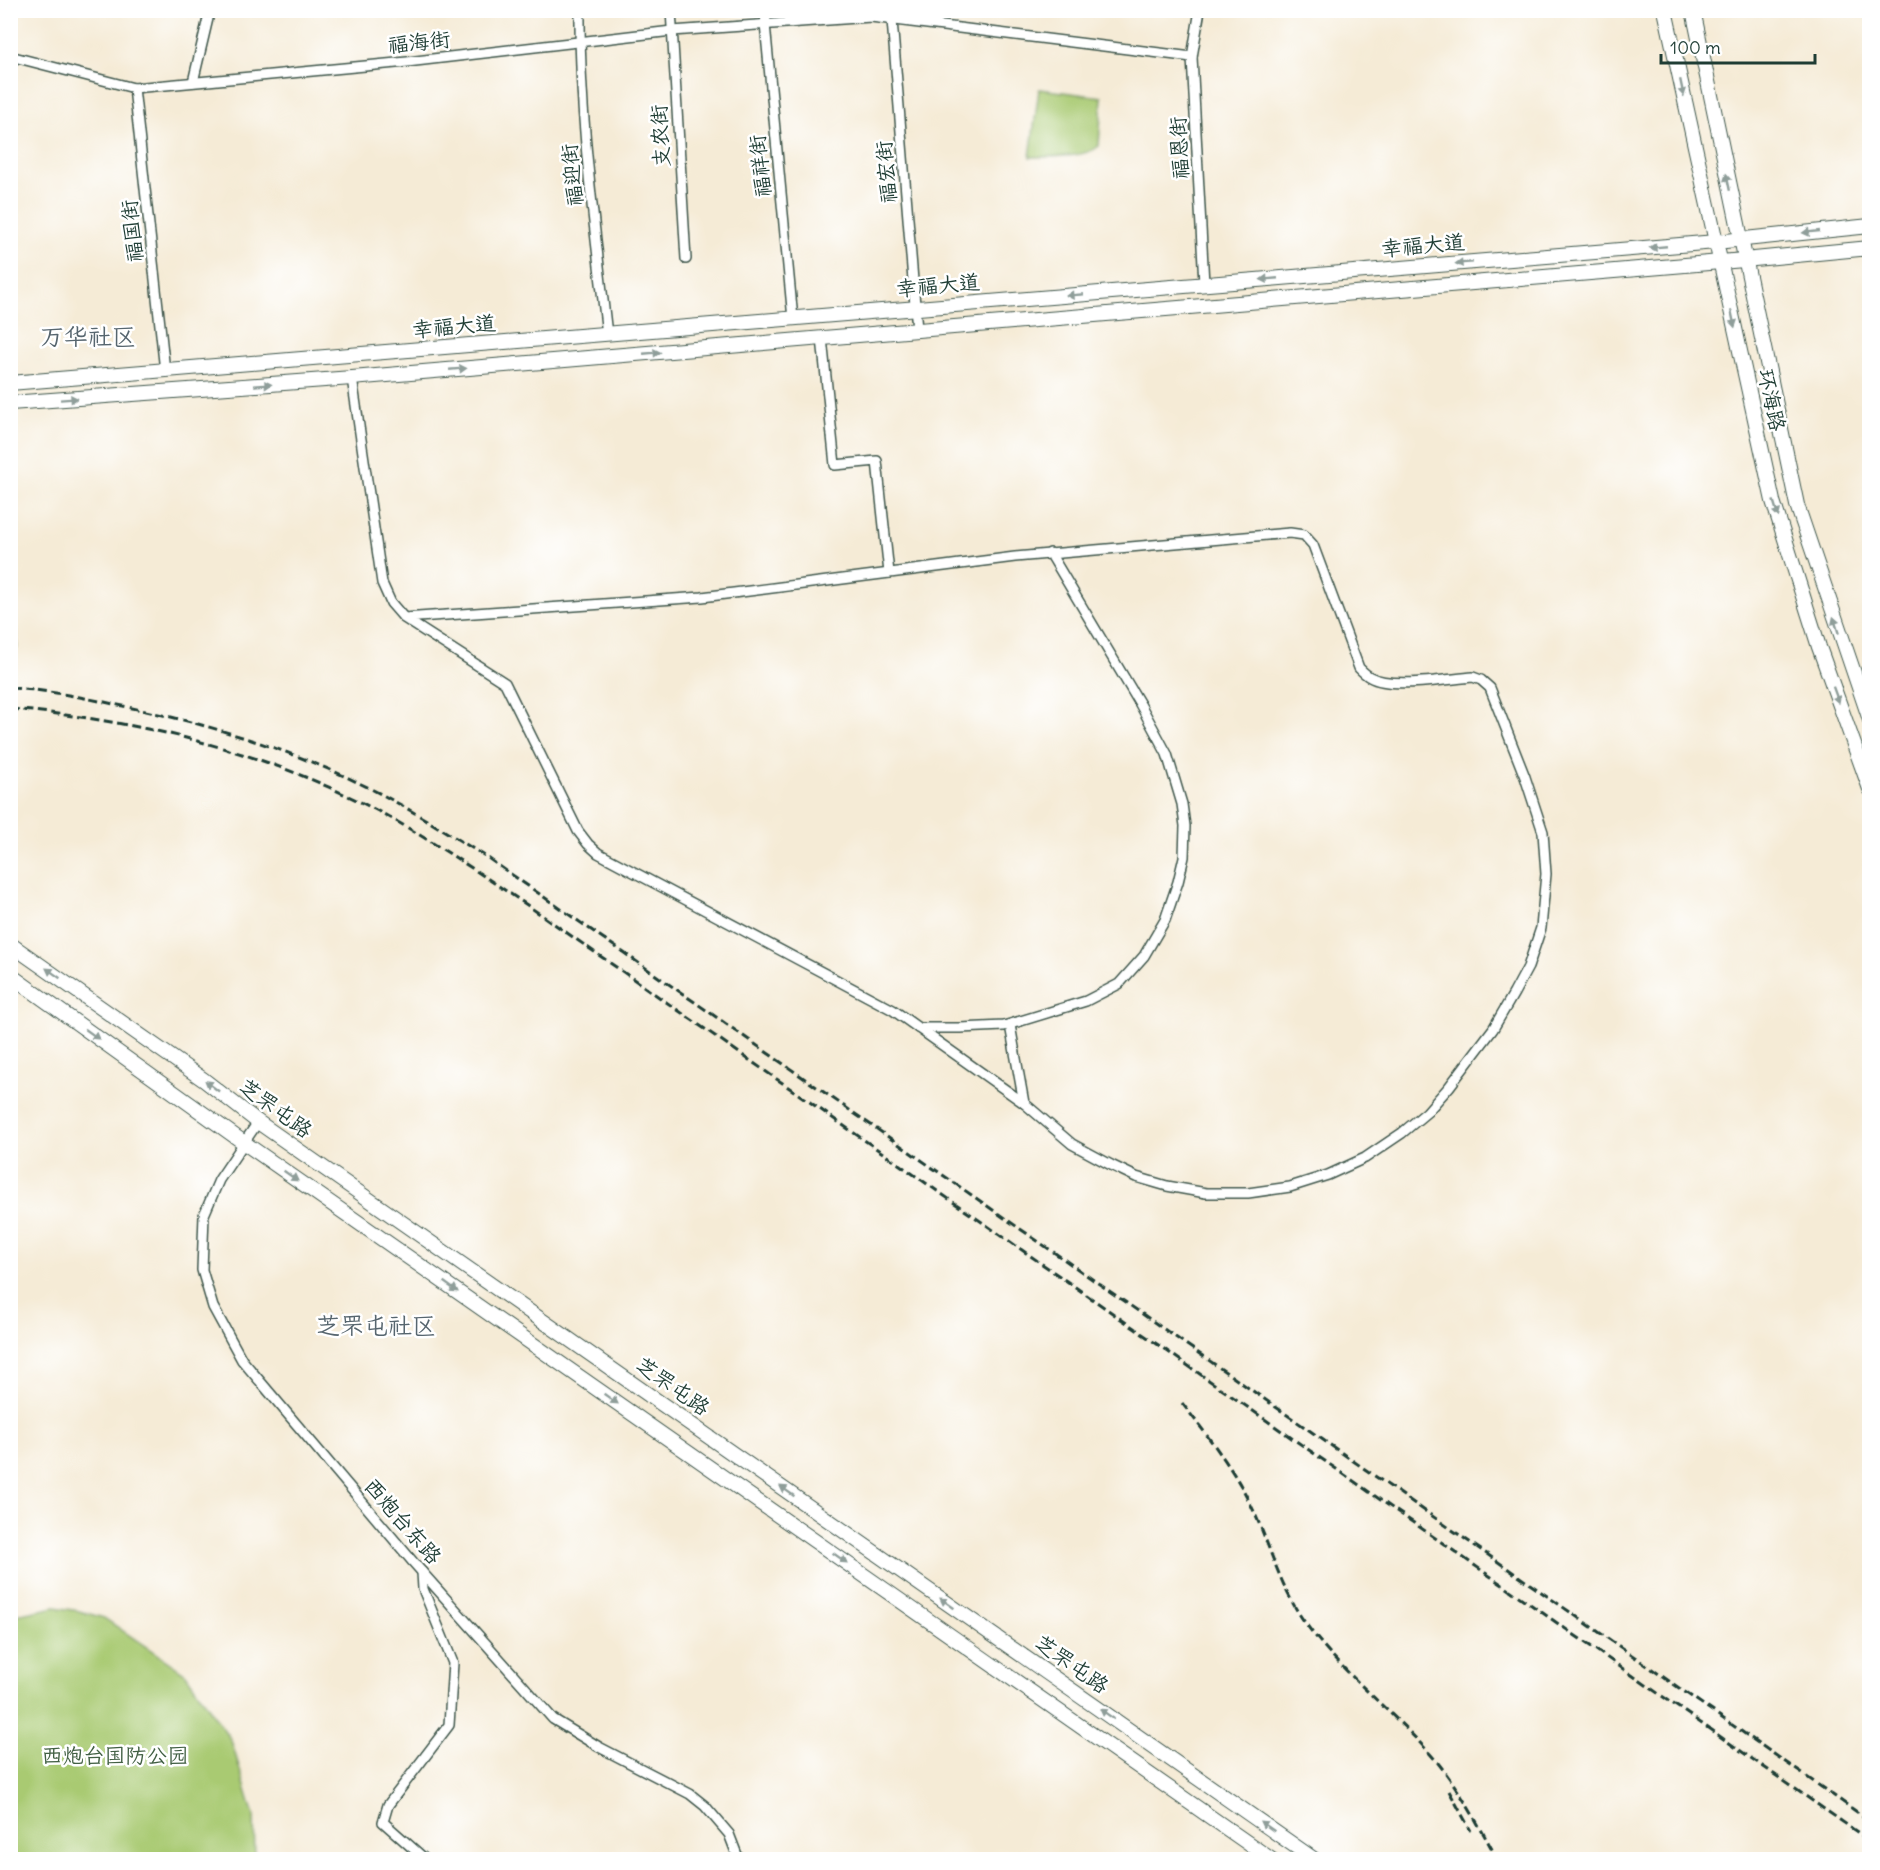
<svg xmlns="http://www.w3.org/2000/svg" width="1880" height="1870" viewBox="0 0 1880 1870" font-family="Delius,'LXGW WenKai TC',sans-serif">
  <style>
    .green { fill: #a9ca72; stroke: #648453; stroke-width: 1.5 }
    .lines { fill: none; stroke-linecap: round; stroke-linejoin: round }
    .minor-casing { stroke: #3f574c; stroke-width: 12 }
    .secondary-casing { stroke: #3f574c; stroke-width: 16 }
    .minor { stroke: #fff; stroke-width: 9 }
    .secondary { stroke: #fff; stroke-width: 14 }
    .rail { stroke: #1f3d34; stroke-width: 3; stroke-dasharray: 9 4.5; stroke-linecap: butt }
    .oneway { fill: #8f9e9a }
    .labels { text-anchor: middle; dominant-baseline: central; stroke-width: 5; stroke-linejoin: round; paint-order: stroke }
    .street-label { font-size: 21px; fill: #1f3d34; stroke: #fff }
    .park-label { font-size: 21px; fill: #426044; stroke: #fff }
    .quarter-label { font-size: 24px; fill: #57666f; stroke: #fff }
  </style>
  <rect width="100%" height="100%" fill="#fff"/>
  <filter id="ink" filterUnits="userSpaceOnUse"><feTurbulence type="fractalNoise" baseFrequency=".0167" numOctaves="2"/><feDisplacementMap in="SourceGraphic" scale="12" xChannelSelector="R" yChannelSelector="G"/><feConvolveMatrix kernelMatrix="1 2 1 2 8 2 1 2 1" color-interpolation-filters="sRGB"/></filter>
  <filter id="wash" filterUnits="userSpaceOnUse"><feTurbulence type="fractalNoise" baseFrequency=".008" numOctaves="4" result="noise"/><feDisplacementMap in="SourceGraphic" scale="24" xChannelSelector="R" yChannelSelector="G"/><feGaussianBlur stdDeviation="1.35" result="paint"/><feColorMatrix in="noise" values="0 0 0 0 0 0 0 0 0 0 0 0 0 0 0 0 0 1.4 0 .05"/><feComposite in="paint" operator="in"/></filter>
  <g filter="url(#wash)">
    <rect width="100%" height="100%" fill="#f5ebd6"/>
    <g class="green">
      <path d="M1039 89 1102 97 1099 146C1084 159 1050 156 1030 157Z"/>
      <polygon points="10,577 11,577 17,648 11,648"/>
      <polygon points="55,1607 79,1611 104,1618 186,1674 231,1740 254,1816 255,1859 11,1859 11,1616"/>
    </g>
  </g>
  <g filter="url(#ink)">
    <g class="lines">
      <g class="minor-casing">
        <g id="minor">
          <path d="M580 10C579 119 595 227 607 335"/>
          <polyline points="671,10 686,259"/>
          <polyline points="767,10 765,24 793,319"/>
          <polyline points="893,10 892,20 917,330"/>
          <polyline points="1200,10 1192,57 1204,284"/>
          <polyline points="10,56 134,88 407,62 672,31 871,17 1192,57"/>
          <polyline points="193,82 210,10"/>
          <polyline points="134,88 165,371"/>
          <polyline points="822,338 835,465 877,461 889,573"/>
          <path d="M352 378 382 583 391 603 404 618 505 683 578 831 588 844 598 853 893 1010 1024 1103 1072 1144 1111 1165 1136 1177 1167 1186 1206 1193H1248L1290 1187 1328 1175 1365 1158 1402 1133 1427 1112 1449 1087 1493 1029 1514 993 1528 967 1541 928 1546 874 1543 832 1525 777 1490 688 1481 680 1473 677C1447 679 1391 689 1370 677 1366 675 1362 671 1359 668L1313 545 1304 535 1290 533 1015 557 702 597 404 618"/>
          <polyline points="1010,1025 1024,1103"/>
          <polyline points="918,1028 960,1028 1004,1026 1086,1001 1119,984 1144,956 1165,920 1178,882 1184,857 1185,826 1182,804 1167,754 1140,704 1050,553"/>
          <polyline points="258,1122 219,1180 204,1215 202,1270 213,1307 242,1360 413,1562 553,1719 599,1747 690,1794 705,1806 729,1834 739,1860"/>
          <polyline points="422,1572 423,1589 453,1663 449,1725 388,1805 383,1822 426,1860"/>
        </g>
      </g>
      <g class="secondary-casing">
        <g id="secondary">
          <polyline points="1665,10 1773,501 1819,647 1870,789"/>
          <polyline points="1693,10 1797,505 1870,720"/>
          <polyline points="10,383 1716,242 1870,226"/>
          <polyline points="10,403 352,378 1744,260 1870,248"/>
          <polyline points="10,944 204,1080 258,1122 1315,1860"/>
          <polyline points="10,975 243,1142 1272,1860"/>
        </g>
      </g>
      <use href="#minor" class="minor"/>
      <use href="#secondary" class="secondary"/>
      <g class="rail">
        <path d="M10 688C48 690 86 698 123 706 204 723 284 747 359 783 403 804 444 831 485 856L1870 1821"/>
        <path d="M10 709C142 720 273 753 389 817 437 844 482 875 527 905L1870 1841"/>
        <path d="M1182 1403C1206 1434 1231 1465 1249 1501 1269 1541 1279 1587 1306 1624 1344 1676 1397 1714 1438 1763 1462 1793 1479 1826 1498 1860"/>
        <polyline points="1449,1791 1471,1831"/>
      </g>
    </g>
    <defs><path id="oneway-solid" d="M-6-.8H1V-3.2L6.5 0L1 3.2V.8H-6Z" transform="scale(1.5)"/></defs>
    <g class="oneway">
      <use href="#oneway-solid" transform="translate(1682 88) rotate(78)"/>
      <use href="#oneway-solid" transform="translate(1728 182) rotate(-102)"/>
      <use href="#oneway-solid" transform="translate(1811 232) rotate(174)"/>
      <use href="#oneway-solid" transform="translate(1658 247) rotate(175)"/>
      <use href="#oneway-solid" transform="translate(1464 263) rotate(175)"/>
      <use href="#oneway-solid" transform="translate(1269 279) rotate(175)"/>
      <use href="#oneway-solid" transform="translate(1075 295) rotate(175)"/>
      <use href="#oneway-solid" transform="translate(1733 319) rotate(78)"/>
      <use href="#oneway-solid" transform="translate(652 353) rotate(-5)"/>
      <use href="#oneway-solid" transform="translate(458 369) rotate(-5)"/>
      <use href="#oneway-solid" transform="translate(263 385) rotate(-4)"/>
      <use href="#oneway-solid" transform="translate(69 399) rotate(-4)"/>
      <use href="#oneway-solid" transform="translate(1776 509) rotate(73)"/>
      <use href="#oneway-solid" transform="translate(1836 625) rotate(-108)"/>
      <use href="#oneway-solid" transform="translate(1836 695) rotate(70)"/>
      <use href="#oneway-solid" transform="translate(53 973) rotate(-145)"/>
      <use href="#oneway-solid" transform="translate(92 1034) rotate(36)"/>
      <use href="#oneway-solid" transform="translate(212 1086) rotate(-142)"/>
      <use href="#oneway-solid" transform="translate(291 1176) rotate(35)"/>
      <use href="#oneway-solid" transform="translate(451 1287) rotate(35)"/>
      <use href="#oneway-solid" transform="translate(611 1399) rotate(35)"/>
      <use href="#oneway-solid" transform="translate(787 1491) rotate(-145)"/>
      <use href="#oneway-solid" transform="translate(840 1558) rotate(35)"/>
      <use href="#oneway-solid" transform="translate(947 1603) rotate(-145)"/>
      <use href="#oneway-solid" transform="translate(1107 1714) rotate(-145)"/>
      <use href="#oneway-solid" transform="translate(1267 1826) rotate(-145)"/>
    </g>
  </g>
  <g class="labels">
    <g class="street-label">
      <text transform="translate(419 42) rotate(-6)">福海街</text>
      <text transform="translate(660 136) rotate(-93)">支农街</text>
      <text transform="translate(1179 148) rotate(-93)">福恩街</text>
      <text transform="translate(760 166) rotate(-96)">福祥街</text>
      <text transform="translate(886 172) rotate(-95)">福宏街</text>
      <text transform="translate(572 175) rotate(-96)">福迎街</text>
      <text transform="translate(132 231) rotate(-96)">福国街</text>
      <text transform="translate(1423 245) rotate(-5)">幸福大道</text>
      <text transform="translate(938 285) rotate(-5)">幸福大道</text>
      <text transform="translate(454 326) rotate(-5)">幸福大道</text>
      <text transform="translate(1772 400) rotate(78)">环海路</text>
      <text transform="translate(276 1108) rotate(36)">芝罘屯路</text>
      <text transform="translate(673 1386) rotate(35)">芝罘屯路</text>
      <text transform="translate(403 1521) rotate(49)">西炮台东路</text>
      <text transform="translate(1072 1664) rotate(35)">芝罘屯路</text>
    </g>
    <g class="park-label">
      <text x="115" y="1755">西炮台国防公园</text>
    </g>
    <g class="quarter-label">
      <text x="88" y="336">万华社区</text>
      <text x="376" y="1325">芝罘屯社区</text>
    </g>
  </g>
  <rect width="1880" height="1870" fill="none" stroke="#fff" stroke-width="36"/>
  <path d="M1661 54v9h154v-9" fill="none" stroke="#1f3d34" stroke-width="3"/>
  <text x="1670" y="54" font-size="18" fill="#1f3d34" stroke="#ffffff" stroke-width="4.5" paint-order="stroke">100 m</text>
</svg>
